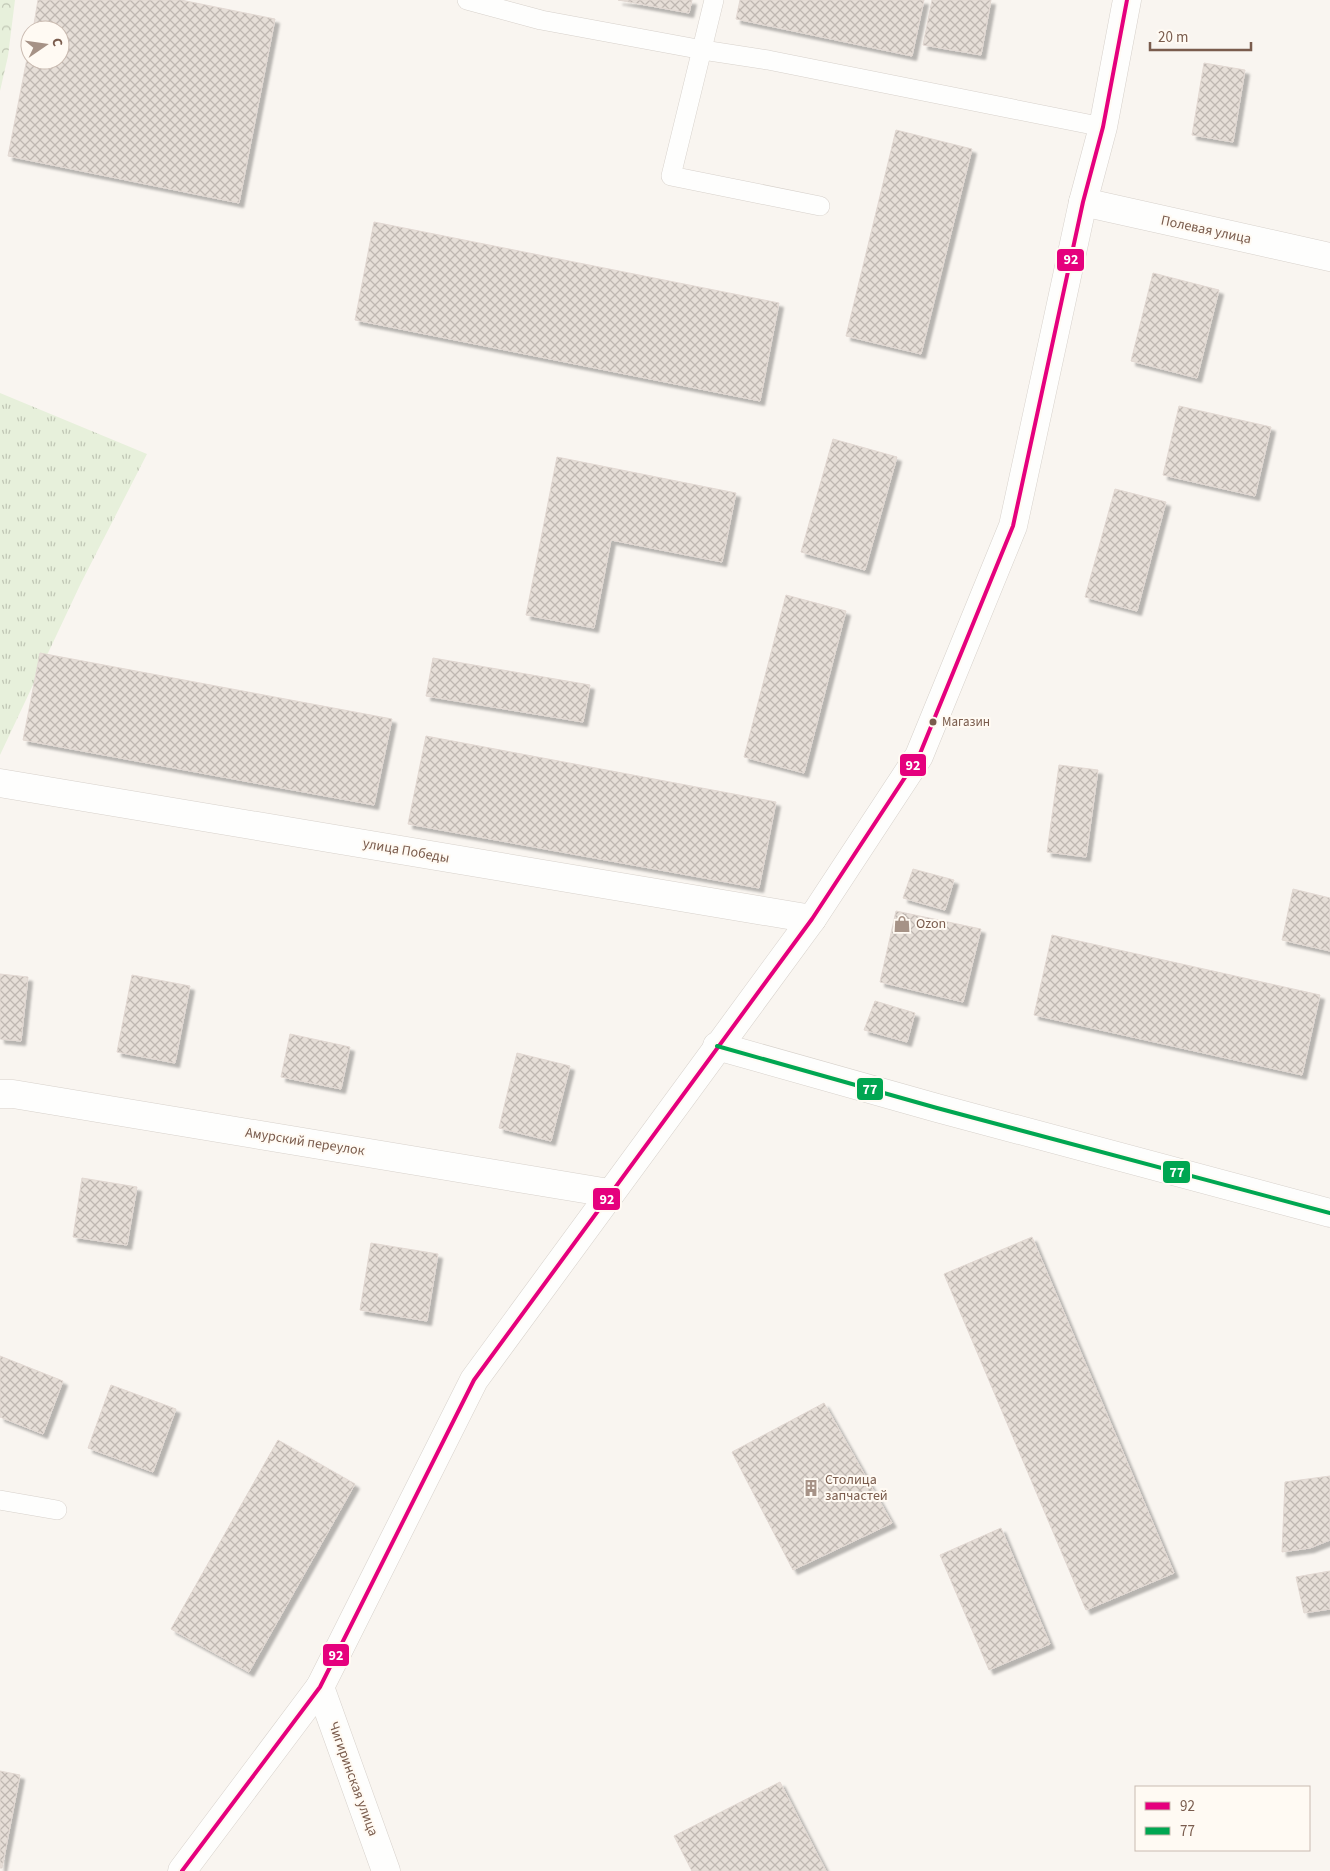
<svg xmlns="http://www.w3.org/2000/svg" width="1330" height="1871" viewBox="0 0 1330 1871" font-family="'Source Sans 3',sans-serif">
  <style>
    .grass { fill: url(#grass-tufts) }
    .forest { fill: url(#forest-crowns) }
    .building { fill: url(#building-cross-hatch); stroke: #e2d8d2; filter: url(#shadow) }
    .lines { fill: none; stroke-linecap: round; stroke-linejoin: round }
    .service-casing { stroke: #d7d1cb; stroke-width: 20 }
    .minor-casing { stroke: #d7d1cb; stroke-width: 29 }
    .tertiary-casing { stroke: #d7d1cb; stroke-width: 29 }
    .service { stroke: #fefefd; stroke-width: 19 }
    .minor { stroke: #fefefd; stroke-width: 28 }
    .tertiary { stroke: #fefefd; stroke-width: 28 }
    .bus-1-casing { stroke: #fffaf3; stroke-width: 8 }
    .bus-2-casing { stroke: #fffaf3; stroke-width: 8 }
    .bus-1 { stroke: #e5007d; stroke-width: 4 }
    .bus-2 { stroke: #00a651; stroke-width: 4 }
    .bus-dot { fill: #7a5c4d; stroke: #fffaf3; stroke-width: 2 }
    .labels { text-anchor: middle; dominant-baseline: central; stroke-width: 4; stroke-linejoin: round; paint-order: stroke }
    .bus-label { font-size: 13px; fill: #7a5c4d; stroke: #fffaf3; text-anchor: start }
    .street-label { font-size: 14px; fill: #7a5c4d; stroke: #fffaf3 }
    .poi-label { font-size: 14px; fill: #7a5c4d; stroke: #fffaf3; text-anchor: start }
    .line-badge { stroke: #fffaf3; stroke-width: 2 }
    .badge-label { font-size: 14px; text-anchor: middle; font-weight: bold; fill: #fff }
  </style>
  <defs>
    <pattern id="grass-tufts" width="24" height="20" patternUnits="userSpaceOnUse" patternTransform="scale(1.25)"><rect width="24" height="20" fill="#e7f0db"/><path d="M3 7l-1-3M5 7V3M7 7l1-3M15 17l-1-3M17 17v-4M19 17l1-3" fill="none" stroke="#c0c6b4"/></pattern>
    <pattern id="forest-crowns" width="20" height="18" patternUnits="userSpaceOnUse" patternTransform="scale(1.25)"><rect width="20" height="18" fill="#e7f0db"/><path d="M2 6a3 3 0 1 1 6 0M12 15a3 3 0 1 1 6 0" fill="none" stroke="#c0c6b4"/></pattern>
    <pattern id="building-cross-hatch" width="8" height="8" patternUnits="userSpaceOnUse" patternTransform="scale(1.25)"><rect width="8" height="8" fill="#e6ded7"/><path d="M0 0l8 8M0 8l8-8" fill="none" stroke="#bfb7b1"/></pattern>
    <filter id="shadow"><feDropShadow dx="4.5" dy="4.5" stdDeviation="1" flood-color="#0004"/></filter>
  </defs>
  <rect width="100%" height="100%" fill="#f9f5f0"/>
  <polygon class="grass" points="0,393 147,454 81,583 0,755"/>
  <polygon class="forest" points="0,0 15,0 8,56 0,91"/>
  <g class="building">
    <polygon points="38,0 181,0 275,19 239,203 8,156 30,43 30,60 60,60 60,30 33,30"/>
    <polygon points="618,0 692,0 689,13"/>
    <polygon points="740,0 924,0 912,56 736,19"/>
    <polygon points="932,0 991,0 981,55 923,45"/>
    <polygon points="1204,63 1245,70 1233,142 1192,135"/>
    <polygon points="896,130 972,149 921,354 846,336"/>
    <polygon points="374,222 779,303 760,401 355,320"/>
    <polygon points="1153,273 1219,290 1197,378 1131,361"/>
    <polygon points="1179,406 1271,427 1255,496 1163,475"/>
    <polygon points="833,439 897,457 865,570 801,552"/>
    <polygon points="557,457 736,493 722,562 611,540 594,628 526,615"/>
    <polygon points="1115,489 1166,502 1137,611 1085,597"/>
    <polygon points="786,595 846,611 804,773 744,757"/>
    <polygon points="40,653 392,719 374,805 23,740"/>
    <polygon points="433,658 590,685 583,722 426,696"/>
    <polygon points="426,736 776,802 759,888 408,824"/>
    <polygon points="1059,765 1098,770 1086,857 1047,852"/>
    <polygon points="913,869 954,880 945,910 903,898"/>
    <polygon points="1293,889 1330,898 1330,951 1282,940"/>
    <polygon points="896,911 981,929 963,1002 880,982"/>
    <polygon points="1052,935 1320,995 1302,1075 1034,1015"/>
    <polygon points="0,974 28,977 21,1041 0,1039"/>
    <polygon points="132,975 190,986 175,1063 117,1052"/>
    <polygon points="875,1001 915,1013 907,1042 864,1030"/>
    <polygon points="290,1034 350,1047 341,1089 281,1077"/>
    <polygon points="517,1053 570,1066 551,1141 499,1128"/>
    <polygon points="82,1178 137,1187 127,1245 73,1237"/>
    <polygon points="1032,1237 1174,1573 1086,1610 944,1274"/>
    <polygon points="371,1243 438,1254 427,1321 360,1310"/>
    <polygon points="0,1356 63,1381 43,1434 0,1417"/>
    <polygon points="111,1385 176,1409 153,1472 88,1448"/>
    <polygon points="824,1403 892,1523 793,1570 732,1452"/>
    <polygon points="278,1440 355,1484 249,1672 171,1629"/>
    <polygon points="1330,1476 1330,1540 1310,1548 1282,1552 1285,1482"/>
    <polygon points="1001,1528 1050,1644 989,1670 940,1555"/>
    <polygon points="1330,1571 1330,1609 1304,1613 1296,1577"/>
    <polygon points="0,1771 20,1775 2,1868 0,1868"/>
    <polygon points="780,1782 826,1871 692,1871 674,1836"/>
  </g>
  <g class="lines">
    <g class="service-casing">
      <g id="service">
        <polyline points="467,0 541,20 703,50 768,60 1103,127"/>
        <polyline points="714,0 671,176 820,206"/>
        <polyline points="0,1500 57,1510"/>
      </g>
    </g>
    <g class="minor-casing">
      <g id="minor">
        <polyline points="1083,202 1330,257"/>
        <polyline points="0,783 812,919"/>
        <polyline points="717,1046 937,1108 1330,1213"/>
        <polyline points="0,1094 13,1094 609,1193"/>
        <polyline points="320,1687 386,1871"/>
      </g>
    </g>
    <g class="tertiary-casing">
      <polyline id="tertiary" points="182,1871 320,1687 474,1380 812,919 919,756 1013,526 1083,202 1103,127 1127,0"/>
    </g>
    <use href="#service" class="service"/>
    <use href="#minor" class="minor"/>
    <use href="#tertiary" class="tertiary"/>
    <g class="bus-1-casing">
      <polyline id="bus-1" points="182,1871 320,1687 474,1380 812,919 919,756 1013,526 1083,202 1103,127 1127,0"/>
    </g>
    <g class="bus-2-casing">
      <polyline id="bus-2" points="717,1046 937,1108 1330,1213"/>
    </g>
    <use href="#bus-1" class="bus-1"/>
    <use href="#bus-2" class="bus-2"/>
  </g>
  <defs>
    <g id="shop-bare" transform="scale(1.35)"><path d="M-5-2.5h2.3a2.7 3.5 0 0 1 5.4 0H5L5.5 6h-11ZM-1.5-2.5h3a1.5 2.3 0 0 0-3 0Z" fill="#a69286" stroke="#fffaf3" stroke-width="2.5" paint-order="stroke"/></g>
    <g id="building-bare" transform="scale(1.35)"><path d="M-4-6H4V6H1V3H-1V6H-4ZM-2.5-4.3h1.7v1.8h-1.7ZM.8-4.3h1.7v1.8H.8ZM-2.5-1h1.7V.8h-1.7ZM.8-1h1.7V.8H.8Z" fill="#a69286" stroke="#fffaf3" stroke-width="2.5" paint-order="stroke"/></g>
  </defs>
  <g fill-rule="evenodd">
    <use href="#shop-bare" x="902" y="924"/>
    <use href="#building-bare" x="811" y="1488"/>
  </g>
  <circle class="bus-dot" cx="933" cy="722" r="4.5"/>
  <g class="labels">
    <g class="bus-label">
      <text x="942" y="722">Магазин</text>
    </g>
    <g class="street-label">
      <text transform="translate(1206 230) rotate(12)">Полевая улица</text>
      <text transform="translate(406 851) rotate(10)">улица Победы</text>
      <text transform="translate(305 1142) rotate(9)">Амурский переулок</text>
      <text transform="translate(353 1779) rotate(70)">Чигиринская улица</text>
    </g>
    <g class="poi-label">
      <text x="916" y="924">Ozon</text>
      <text x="825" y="1480">Столица<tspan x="825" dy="16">запчастей</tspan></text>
    </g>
  </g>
  <g class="line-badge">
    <rect x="1056" y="248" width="29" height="24" rx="5" fill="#e5007d"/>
    <rect x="899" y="753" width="28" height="24" rx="5" fill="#e5007d"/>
    <rect x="856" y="1077" width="28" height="24" rx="5" fill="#00a651"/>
    <rect x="1162" y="1160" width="29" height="24" rx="5" fill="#00a651"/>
    <rect x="592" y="1187" width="29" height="24" rx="5" fill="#e5007d"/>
    <rect x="322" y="1643" width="28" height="24" rx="5" fill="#e5007d"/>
  </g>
  <g class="badge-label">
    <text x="1071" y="264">92</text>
    <text x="913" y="770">92</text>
    <text x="870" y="1094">77</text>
    <text x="1177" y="1177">77</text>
    <text x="607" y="1204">92</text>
    <text x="336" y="1660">92</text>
  </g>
  <rect x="1135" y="1786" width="175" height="65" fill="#fffaf3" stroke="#cabbb1"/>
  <rect x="1145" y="1802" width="25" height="8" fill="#e5007d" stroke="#cabbb1"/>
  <text x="1180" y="1811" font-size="15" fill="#7a5c4d">92</text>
  <rect x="1145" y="1827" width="25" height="8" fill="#00a651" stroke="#cabbb1"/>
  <text x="1180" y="1836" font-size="15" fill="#7a5c4d">77</text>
  <g transform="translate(45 45) rotate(77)"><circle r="24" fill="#fffaf3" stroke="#cabbb1"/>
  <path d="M0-4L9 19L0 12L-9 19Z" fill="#a69286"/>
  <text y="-8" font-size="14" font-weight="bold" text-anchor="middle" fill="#7a5c4d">С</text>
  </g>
  <path d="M1150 42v8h101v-8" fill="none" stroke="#7a5c4d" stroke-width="2.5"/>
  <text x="1158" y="42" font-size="15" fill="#7a5c4d" stroke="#fffaf3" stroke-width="4" paint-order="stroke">20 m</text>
</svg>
